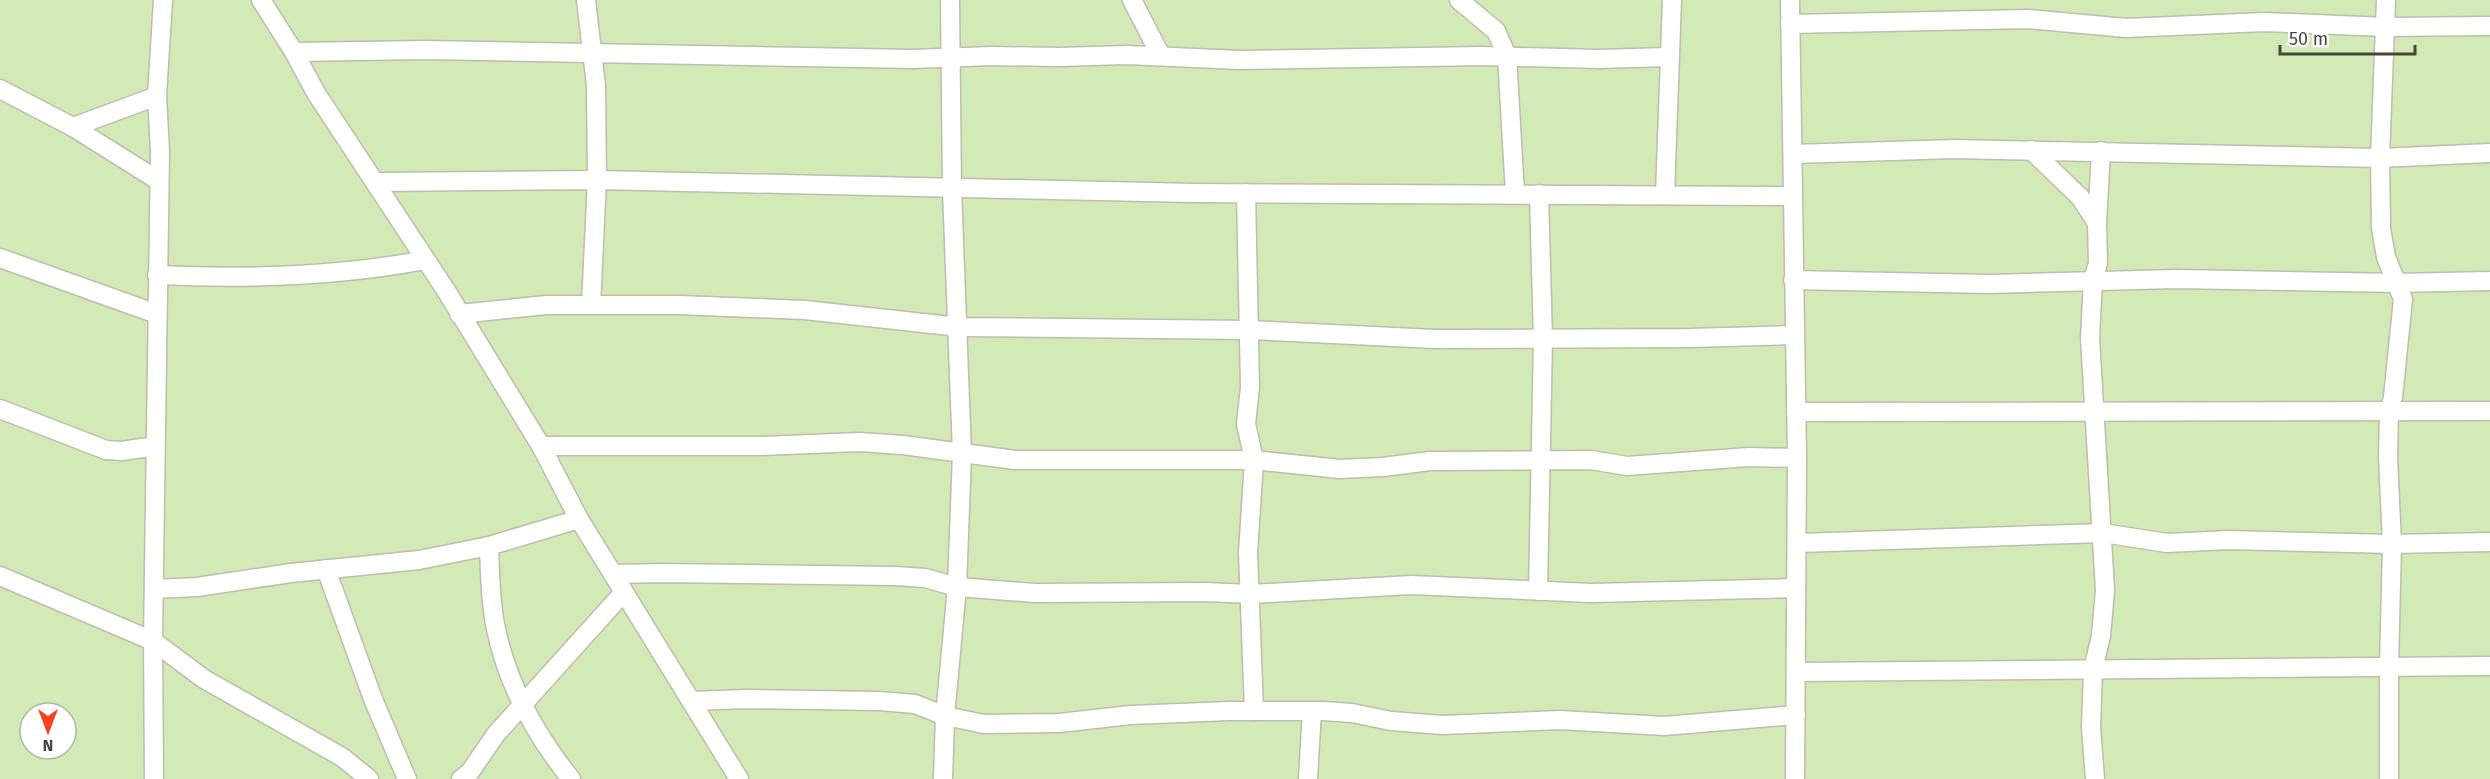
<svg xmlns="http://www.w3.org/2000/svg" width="2490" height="779" viewBox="0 0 2490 779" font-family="'Fira Sans',sans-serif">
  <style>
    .grass { fill: #d2eab5; fill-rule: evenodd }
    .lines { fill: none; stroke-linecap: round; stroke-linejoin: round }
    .minor-casing { stroke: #c2bbae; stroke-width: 21 }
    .minor { stroke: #fff; stroke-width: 18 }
  </style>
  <rect width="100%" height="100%" fill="#f6f3ec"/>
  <path class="grass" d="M0 0H2490V779H0ZM30 713H66V749H30Z"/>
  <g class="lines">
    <g class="minor-casing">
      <g id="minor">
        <polyline points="261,0 294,52 316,93 447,292 541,446 579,519 739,779"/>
        <polyline points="586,0 596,86 597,180 591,305"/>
        <polyline points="1132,0 1161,56"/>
        <polyline points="1459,0 1496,31 1507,56 1515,194"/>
        <polyline points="1790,0 1797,458 1795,779"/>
        <polyline points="2386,0 2380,158 2381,228 2386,257 2403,299 2393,397 2389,412 2388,457 2392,544 2389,667 2389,779"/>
        <polyline points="1790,24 2028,19 2126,28 2265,22 2386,27 2490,26"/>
        <polyline points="294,52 427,50 913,59 991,56 1058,57 1127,55 1240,60 1482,56 1599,59 1668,57"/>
        <polyline points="0,89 73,127 159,181"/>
        <polyline points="73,127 157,96"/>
        <polyline points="2031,150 2080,197 2097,223 2098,263 2093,280 2090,338 2105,590 2101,636 2093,669 2091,727 2095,779"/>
        <polyline points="1793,154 1955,149 2380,158 2490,153"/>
        <polyline points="377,182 597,180 1194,193 1793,196"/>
        <polyline points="1246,193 1250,387 1246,424 1254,460 1248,553 1254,711"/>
        <polyline points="1665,195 1672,0"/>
        <polyline points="2097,223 2101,151"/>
        <polyline points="0,258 157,314"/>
        <path d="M157 275C246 279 337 277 425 260"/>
        <polyline points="1793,280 1989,284 2176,279 2397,283 2490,281"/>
        <polyline points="459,314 546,305 679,305 805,310 959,327 1250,330 1435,339 1690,338 1794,335"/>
        <polyline points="0,409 106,450 122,451 155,446"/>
        <polyline points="1796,412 2490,411"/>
        <polyline points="541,446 760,446 859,442 903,445 1015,460 1254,460 1340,469 1383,467 1430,461 1591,460 1627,466 1749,457 1797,458"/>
        <polyline points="1798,543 2103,533 2167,543 2229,540 2392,544 2490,542"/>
        <path d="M489 546C490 572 490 598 495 624 506 682 534 733 571 779"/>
        <polyline points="326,569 373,699 407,779"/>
        <polyline points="613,574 662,573 895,576 925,578 957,587 1035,593 1205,592 1251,594 1411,585 1591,593 1796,588"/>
        <polyline points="0,576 153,641 204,679 342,757 369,779"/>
        <polyline points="154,589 197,587 291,573 419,560 489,546 579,519"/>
        <polyline points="1538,591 1543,340 1539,194"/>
        <polyline points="1797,672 2490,666"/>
        <polyline points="691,701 746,699 879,701 915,704 945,716 984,724 1059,723 1131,715 1229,711 1323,711 1352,713 1391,721 1443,725 1560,720 1664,726 1796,715"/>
        <polyline points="154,779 153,641 160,151 157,96 163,0"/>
        <polyline points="461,779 470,772 496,734 624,592"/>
        <polyline points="943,779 945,716 957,587 962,454 952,189 950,0"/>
        <polyline points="1308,779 1312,711"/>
      </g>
    </g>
    <use href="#minor" class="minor"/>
  </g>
  <g transform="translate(48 731) rotate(180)"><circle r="28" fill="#ffffff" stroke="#b7b4b0" stroke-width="1.5"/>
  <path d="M0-4.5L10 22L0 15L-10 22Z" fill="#fc3f1d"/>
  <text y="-9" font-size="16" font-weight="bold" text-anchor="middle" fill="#4b4439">N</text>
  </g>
  <path d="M2280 45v9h135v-9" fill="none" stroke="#4b4439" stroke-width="3"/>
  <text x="2289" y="45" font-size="18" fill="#4b4439" stroke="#ffffff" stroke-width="4.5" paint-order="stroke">50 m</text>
</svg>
